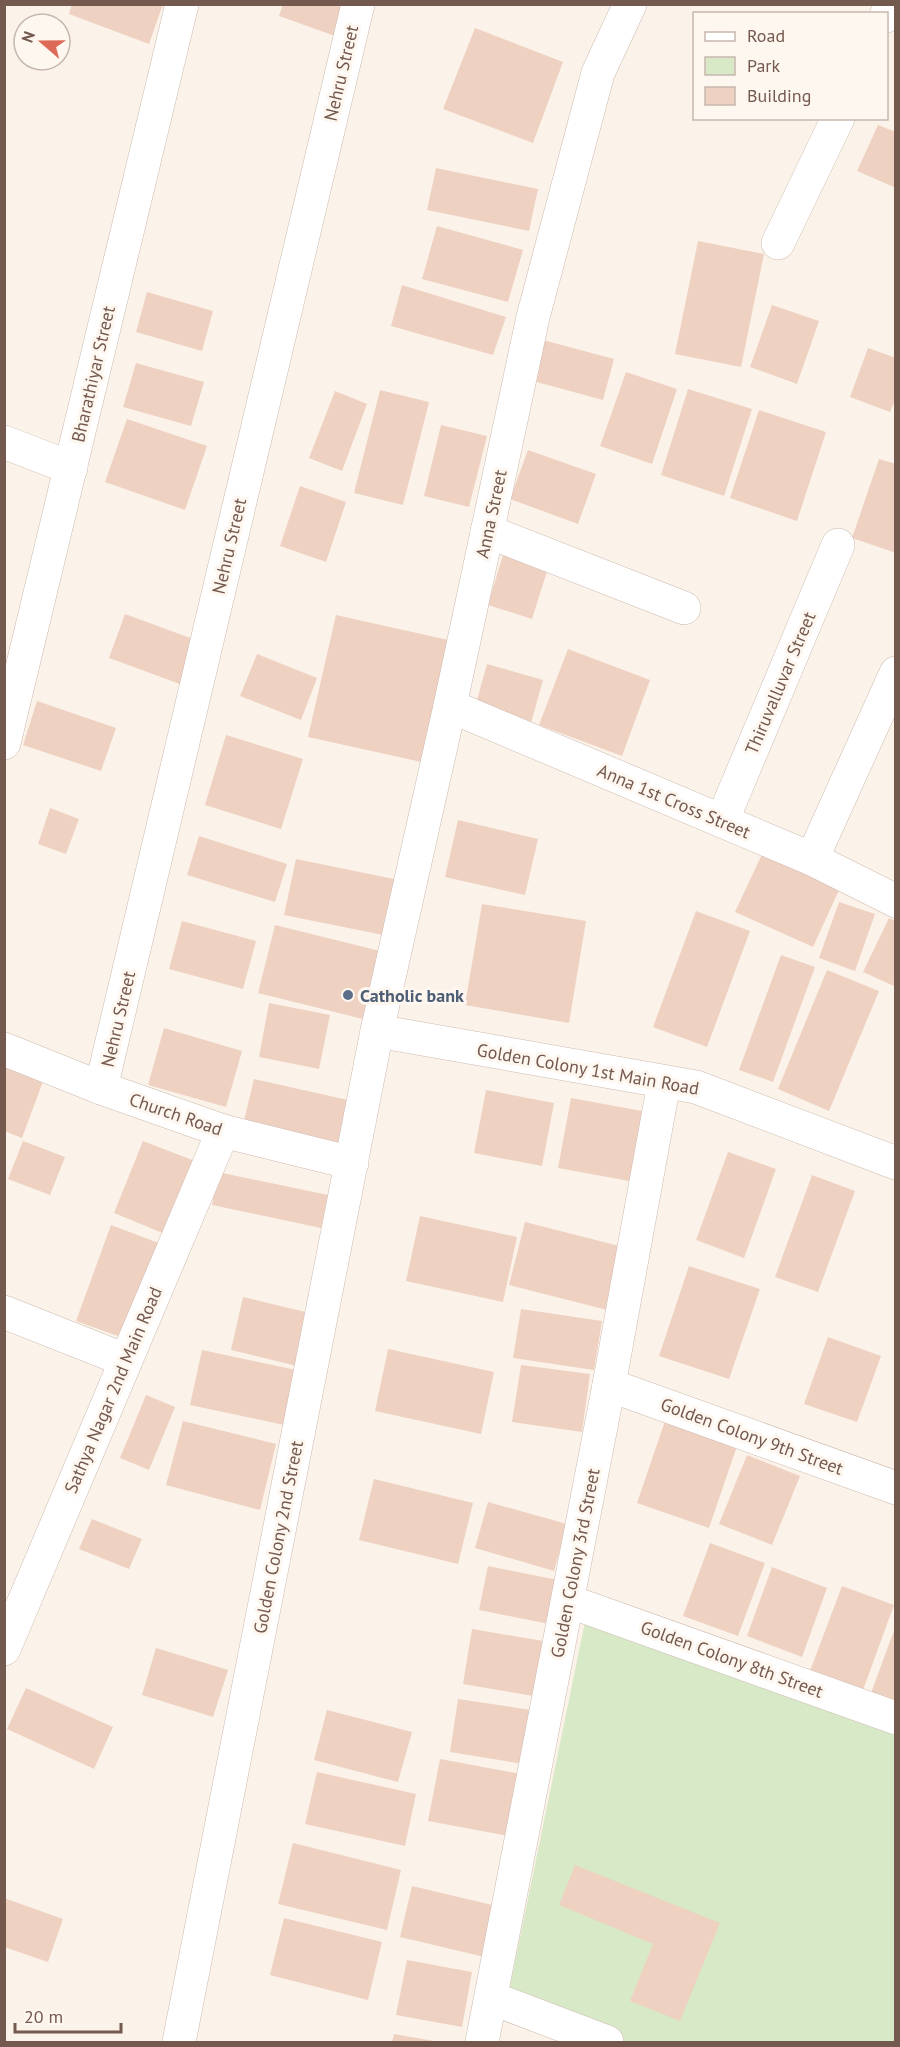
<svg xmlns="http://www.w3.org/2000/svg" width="900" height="2047" viewBox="0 0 900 2047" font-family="'PT Sans',sans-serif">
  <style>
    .green { fill: #d8e9c8 }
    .building { fill: #efd1c2 }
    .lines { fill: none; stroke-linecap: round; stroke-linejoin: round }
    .street-casing { stroke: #cdbab0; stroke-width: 34 }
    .street { stroke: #fff; stroke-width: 33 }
    .service-dot { fill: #5c6f8a; stroke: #fef7f0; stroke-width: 2 }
    .labels { text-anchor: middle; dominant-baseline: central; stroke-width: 6; stroke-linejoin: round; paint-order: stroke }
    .street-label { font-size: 18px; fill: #74594e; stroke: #fef7f0 }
    .service-label { font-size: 18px; font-weight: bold; fill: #4e5e75; stroke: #fef7f0; text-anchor: start }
  </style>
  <rect width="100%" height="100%" fill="#fbf3e9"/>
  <polygon class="green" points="586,1617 895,1727 895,2042 608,2042 508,1996"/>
  <g class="building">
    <polygon points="72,4 163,4 149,44 69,14"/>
    <polygon points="283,4 346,4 335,36 279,16"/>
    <polygon points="475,28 563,62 533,143 443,109"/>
    <polygon points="878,125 896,132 896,188 857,171"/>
    <polygon points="436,168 538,189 529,231 427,210"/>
    <polygon points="437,226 523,250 508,302 422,279"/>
    <polygon points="698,241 764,254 741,367 675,354"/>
    <polygon points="402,285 506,317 493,355 391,326"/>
    <polygon points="147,292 213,311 202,351 136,332"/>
    <polygon points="772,305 819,321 797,384 750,367"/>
    <polygon points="543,340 614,359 603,400 533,381"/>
    <polygon points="868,348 896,358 896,398 890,412 850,397"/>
    <polygon points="136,363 204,382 191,426 123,407"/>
    <polygon points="626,372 677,389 652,464 600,446"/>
    <polygon points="688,389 752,409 724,496 661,475"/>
    <polygon points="380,390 429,402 403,505 354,493"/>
    <polygon points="335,391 367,404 342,471 309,458"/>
    <polygon points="759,410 826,432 797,521 730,498"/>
    <polygon points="127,419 207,446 185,510 105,482"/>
    <polygon points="441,425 487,436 469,507 424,496"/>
    <polygon points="528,450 596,474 578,524 510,499"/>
    <polygon points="879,459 896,464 896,553 852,538"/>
    <polygon points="300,486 346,502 326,562 280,546"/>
    <polygon points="505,548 550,562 532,619 488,605"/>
    <polygon points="125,614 204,643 188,687 109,658"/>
    <polygon points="336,615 453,641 426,763 308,737"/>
    <polygon points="568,649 650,680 622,756 539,725"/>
    <polygon points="257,654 317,678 301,720 240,696"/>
    <polygon points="487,664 543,680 531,723 475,707"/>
    <polygon points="37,701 116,728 101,771 23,745"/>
    <polygon points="226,735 303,759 281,829 205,805"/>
    <polygon points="50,808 79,819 66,854 38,844"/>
    <polygon points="458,820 538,839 525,895 445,877"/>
    <polygon points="199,836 287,864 275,902 187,875"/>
    <polygon points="763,852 840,888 813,947 735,912"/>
    <polygon points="296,859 399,880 388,936 284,915"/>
    <polygon points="839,902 875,914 855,971 819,958"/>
    <polygon points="482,904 586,921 569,1023 465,1005"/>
    <polygon points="696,911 750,931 707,1047 653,1027"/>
    <polygon points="889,918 896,921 896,987 863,972"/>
    <polygon points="182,921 256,941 243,989 169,969"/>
    <polygon points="275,925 380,951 363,1019 258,993"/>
    <polygon points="781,955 815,967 773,1082 739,1070"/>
    <polygon points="827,970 879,991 829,1111 778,1089"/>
    <polygon points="269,1003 330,1015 319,1069 259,1057"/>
    <polygon points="164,1028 242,1051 226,1107 148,1085"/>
    <polygon points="4,1061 45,1076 22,1138 4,1131"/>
    <polygon points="254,1079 348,1100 336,1154 241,1133"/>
    <polygon points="486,1090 554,1103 542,1166 474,1153"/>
    <polygon points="571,1098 653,1113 640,1183 558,1168"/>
    <polygon points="23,1141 65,1157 50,1195 8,1179"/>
    <polygon points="143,1141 200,1163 170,1236 114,1213"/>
    <polygon points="728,1152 776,1169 744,1258 696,1240"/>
    <polygon points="218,1172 328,1195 321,1228 212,1205"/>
    <polygon points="812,1175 855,1191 818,1292 775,1277"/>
    <polygon points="420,1216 517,1237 503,1302 406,1281"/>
    <polygon points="525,1222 623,1247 607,1310 509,1285"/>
    <polygon points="111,1225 164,1245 129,1340 76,1321"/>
    <polygon points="689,1266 760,1289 729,1379 659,1356"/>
    <polygon points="243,1297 310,1313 297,1366 231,1350"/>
    <polygon points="521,1309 602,1321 594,1370 513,1358"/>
    <polygon points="828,1337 881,1356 857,1422 804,1404"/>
    <polygon points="388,1349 494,1372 481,1434 375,1411"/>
    <polygon points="202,1350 296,1370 284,1425 190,1405"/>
    <polygon points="521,1365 590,1374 582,1432 512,1422"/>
    <polygon points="146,1395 175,1407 149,1470 120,1458"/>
    <polygon points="183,1421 276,1444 260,1510 166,1485"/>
    <polygon points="665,1421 737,1446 709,1528 637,1503"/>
    <polygon points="747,1455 800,1476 772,1545 719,1524"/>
    <polygon points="374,1479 473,1503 458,1564 359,1540"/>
    <polygon points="488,1502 567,1524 554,1571 475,1548"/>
    <polygon points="92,1519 142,1539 129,1569 79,1549"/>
    <polygon points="710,1543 765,1563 738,1636 683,1616"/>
    <polygon points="488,1566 558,1580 549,1624 479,1610"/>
    <polygon points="772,1567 827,1588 802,1657 747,1636"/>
    <polygon points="842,1586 894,1605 863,1690 810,1671"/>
    <polygon points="896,1625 896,1702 871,1693"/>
    <polygon points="472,1629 543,1641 533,1696 463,1684"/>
    <polygon points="156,1648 228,1670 213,1717 142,1695"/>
    <polygon points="26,1688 113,1727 94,1769 7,1729"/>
    <polygon points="458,1699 531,1710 523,1764 450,1752"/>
    <polygon points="327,1710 412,1732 398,1782 314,1760"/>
    <polygon points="440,1759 521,1774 509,1836 428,1821"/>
    <polygon points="317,1772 416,1794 405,1846 305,1824"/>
    <polygon points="293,1843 401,1870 387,1930 278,1904"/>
    <polygon points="575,1865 720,1923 680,2021 630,2001 653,1944 559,1905"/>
    <polygon points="412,1886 505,1908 493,1959 400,1937"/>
    <polygon points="4,1898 63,1919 48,1962 4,1947"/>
    <polygon points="284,1918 382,1942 368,2000 270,1975"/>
    <polygon points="407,1960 472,1972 462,2027 396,2015"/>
    <polygon points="394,2034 434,2041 434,2042 392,2042"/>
  </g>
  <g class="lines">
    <g class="street-casing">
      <g id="street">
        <polyline points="886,16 892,4"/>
        <polyline points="778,243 838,118"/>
        <polyline points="4,442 71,468"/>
        <polyline points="487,531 684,608"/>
        <polyline points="450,706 812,859 896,901"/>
        <polyline points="4,743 182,4"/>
        <polyline points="722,821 838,545"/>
        <polyline points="812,859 896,673"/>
        <polyline points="377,1031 696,1087 896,1163"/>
        <polyline points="4,1049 101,1088 223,1131 352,1163"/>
        <polyline points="101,1088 358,4"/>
        <polyline points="4,1312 125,1360"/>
        <polyline points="609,1385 896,1488"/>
        <polyline points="568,1601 896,1718"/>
        <polyline points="4,1649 223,1131"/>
        <polyline points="491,1998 607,2042"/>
        <polyline points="179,2042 377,1031 450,706 533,317 598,73 630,4"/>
        <polyline points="482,2042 609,1385 664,1083"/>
      </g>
    </g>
    <use href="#street" class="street"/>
  </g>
  <circle class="service-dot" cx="348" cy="995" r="6"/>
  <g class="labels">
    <g class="street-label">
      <text transform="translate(341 73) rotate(-77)">Nehru Street</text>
      <text transform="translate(93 374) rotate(-77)">Bharathiyar Street</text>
      <text transform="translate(491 514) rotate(-78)">Anna Street</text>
      <text transform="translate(229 546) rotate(-77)">Nehru Street</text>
      <text transform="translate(780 683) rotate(-67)">Thiruvalluvar Street</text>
      <text transform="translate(674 801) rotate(23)">Anna 1st Cross Street</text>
      <text transform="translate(118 1019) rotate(-77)">Nehru Street</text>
      <text transform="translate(588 1069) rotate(10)">Golden Colony 1st Main Road</text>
      <text transform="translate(176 1114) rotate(19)">Church Road</text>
      <text transform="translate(113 1390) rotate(-67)">Sathya Nagar 2nd Main Road</text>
      <text transform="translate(752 1436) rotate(20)">Golden Colony 9th Street</text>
      <text transform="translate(278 1537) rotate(-79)">Golden Colony 2nd Street</text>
      <text transform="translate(575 1563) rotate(-79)">Golden Colony 3rd Street</text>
      <text transform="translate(732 1659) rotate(20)">Golden Colony 8th Street</text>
    </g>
    <g class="service-label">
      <text x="360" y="995">Catholic bank</text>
    </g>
  </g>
  <rect width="900" height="2047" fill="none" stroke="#74594e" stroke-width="12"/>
  <rect x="693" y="12" width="195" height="108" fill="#fef7f0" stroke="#c7b8af" stroke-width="1.5"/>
  <rect x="705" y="32" width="30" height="9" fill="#ffffff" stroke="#c7b8af" stroke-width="1.5"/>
  <text x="747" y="42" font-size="18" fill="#74594e">Road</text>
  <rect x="705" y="57" width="30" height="18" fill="#d8e9c8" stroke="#c7b8af" stroke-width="1.5"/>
  <text x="747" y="72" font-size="18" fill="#74594e">Park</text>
  <rect x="705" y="87" width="30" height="18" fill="#efd1c2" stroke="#c7b8af" stroke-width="1.5"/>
  <text x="747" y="102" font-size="18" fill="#74594e">Building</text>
  <g transform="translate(42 42) rotate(290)"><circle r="28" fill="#fef7f0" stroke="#c7b8af" stroke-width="1.5"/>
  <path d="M0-4.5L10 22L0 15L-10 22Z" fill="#dd6a57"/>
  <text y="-9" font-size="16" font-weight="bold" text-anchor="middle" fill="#74594e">N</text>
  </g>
  <path d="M15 2023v9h106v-9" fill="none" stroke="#74594e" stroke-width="3"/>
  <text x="24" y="2023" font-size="18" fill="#74594e" stroke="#fef7f0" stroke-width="4.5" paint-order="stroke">20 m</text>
</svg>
